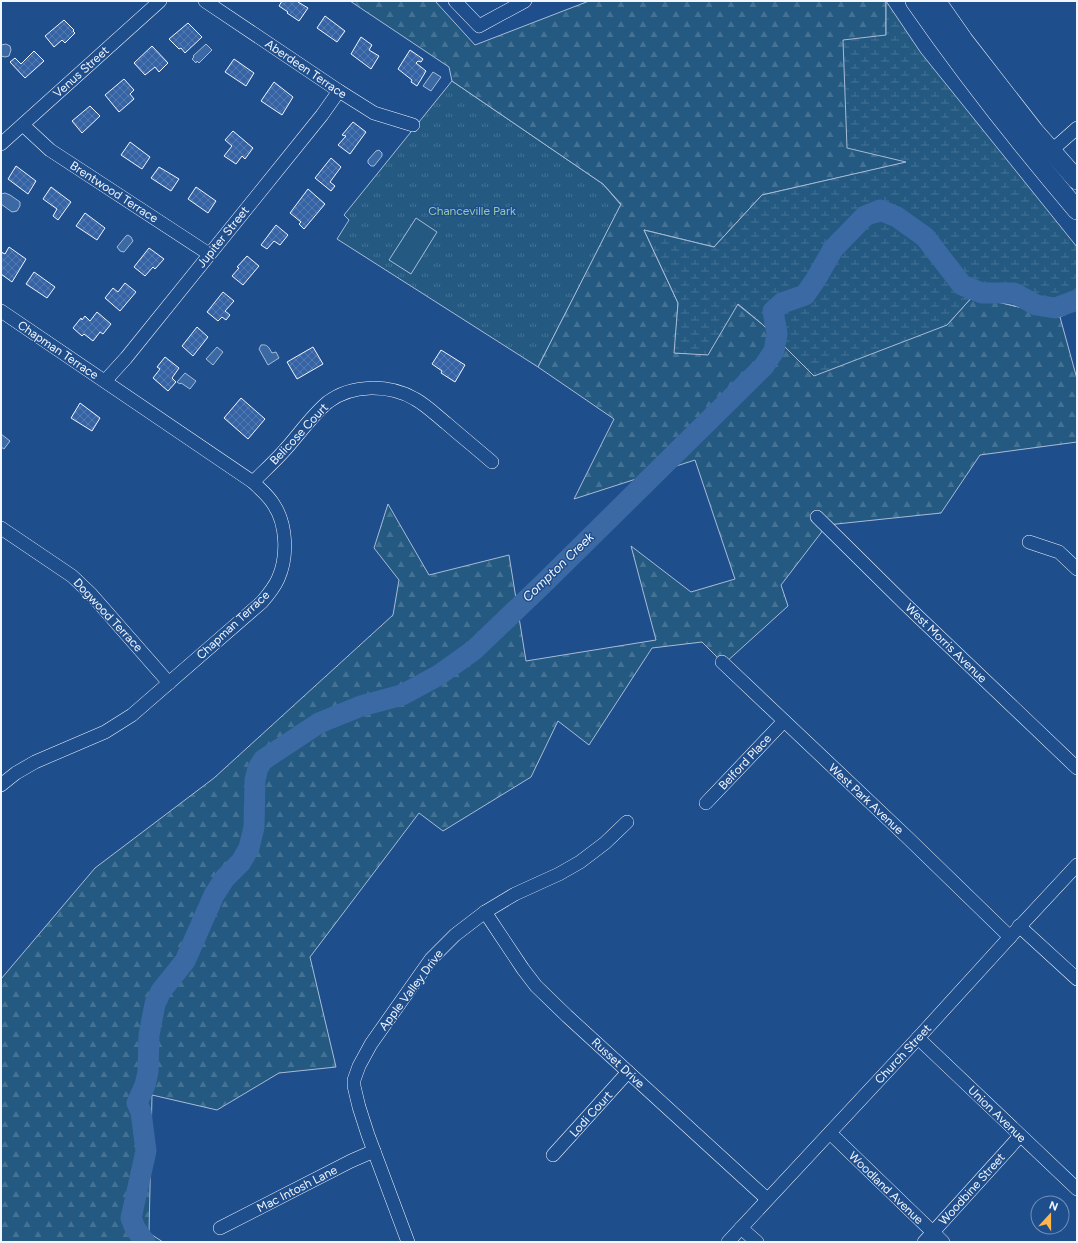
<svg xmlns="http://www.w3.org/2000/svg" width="1078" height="1243" viewBox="0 0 1078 1243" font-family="Figtree,sans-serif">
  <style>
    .grass { fill: url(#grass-tufts); stroke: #a8bbd7 }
    .forest { fill: url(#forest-firs); stroke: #a8bbd7 }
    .wetland { fill: url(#wetland-marsh); stroke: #a8bbd7 }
    .garden { fill: #245a82; stroke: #a8bbd7 }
    .water { fill: #3b69a3; stroke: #a8bbd7 }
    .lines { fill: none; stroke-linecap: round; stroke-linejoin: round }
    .river { stroke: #3b69a3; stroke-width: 21 }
    .building { fill: url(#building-cross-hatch); stroke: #f2f6ff }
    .minor-casing { stroke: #f2f6ff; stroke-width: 14 }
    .highway-casing { stroke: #f2f6ff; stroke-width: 20 }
    .minor { stroke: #1f4e8c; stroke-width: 13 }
    .highway { stroke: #1f4e8c; stroke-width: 19 }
    .labels { text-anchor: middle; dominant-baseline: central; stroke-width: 3; stroke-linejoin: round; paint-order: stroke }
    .street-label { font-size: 12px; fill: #f2f6ff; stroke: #1f4e8c }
    .park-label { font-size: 12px; fill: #97c8a6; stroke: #1f4e8c }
    .water-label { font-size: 13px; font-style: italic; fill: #f2f6ff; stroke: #1f4e8c }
  </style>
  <defs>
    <pattern id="grass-tufts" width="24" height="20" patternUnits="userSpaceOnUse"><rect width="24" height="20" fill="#245a82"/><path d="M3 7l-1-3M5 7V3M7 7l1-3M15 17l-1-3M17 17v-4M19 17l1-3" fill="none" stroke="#447295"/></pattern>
    <pattern id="forest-firs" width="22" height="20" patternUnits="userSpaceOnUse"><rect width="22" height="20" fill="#245a82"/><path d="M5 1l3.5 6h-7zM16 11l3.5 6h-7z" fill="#447295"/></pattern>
    <pattern id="wetland-marsh" width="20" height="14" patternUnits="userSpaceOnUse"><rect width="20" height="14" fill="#245a82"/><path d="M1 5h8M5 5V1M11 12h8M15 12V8" fill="none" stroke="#447295"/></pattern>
    <pattern id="building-cross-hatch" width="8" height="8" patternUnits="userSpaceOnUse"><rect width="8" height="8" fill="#3563a3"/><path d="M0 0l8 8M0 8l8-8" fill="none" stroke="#537ab1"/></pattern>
  </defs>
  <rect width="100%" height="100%" fill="#1f4e8c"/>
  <polygon class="grass" points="452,81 603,184 621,205 538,367 337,239 349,220 344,215"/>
  <polygon class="forest" points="350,1 435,1 475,45 589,1 886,1 886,35 908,162 762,195 714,247 644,230 678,303 675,353 708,354 737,304 762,324 947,325 973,296 1060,317 1077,379 1077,442 980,455 941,513 827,525 781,585 788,606 724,664 702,642 652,648 589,745 558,721 531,777 443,831 419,813 310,957 336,1067 279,1073 217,1110 152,1095 149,1233 163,1242 1,1242 1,979 95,868 214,778 393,615 399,580 374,548 388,504 429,575 509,555 526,661 656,640 631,546 691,592 735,579 695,460 574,499 614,419 538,367 621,204 603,184 452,81 449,67"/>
  <polygon class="wetland" points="886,1 921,53 1077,247 1077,309 1060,317 973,296 947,325 814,376 762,324 738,304 708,355 674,353 678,303 644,230 714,247 762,195 906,162 847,148 843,40 886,35"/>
  <polygon class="garden" points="416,218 437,232 411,274 389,260"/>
  <g class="water">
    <polygon points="6,44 10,46 11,50 9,56 5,57 1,56 1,45"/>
    <polygon points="206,44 212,50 199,63 197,61 196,63 192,59 194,57 193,56"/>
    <polygon points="433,72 441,77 431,91 423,86"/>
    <polygon points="379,150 382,153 382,156 374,166 371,166 368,163 368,160 376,151"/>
    <polygon points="5,193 10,195 20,202 20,206 17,211 12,212 1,204 1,194"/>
    <polygon points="128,235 131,237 133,241 124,252 120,251 117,247 126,236"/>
    <path d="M261 345C268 344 269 348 272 353L276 352 279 358 268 365 259 349Z"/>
    <polygon points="217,347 223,352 213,365 206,359"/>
    <polygon points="185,373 196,381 190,389 181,383 180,384 177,382"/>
    <polygon points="1,434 10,441 4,449 1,447"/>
  </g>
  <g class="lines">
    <polyline class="river" points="145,1242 135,1228 131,1218 146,1151 141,1112 137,1103 145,1085 148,1072 149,1035 155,1004 161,991 185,961 214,895 225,878 241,862 249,848 254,827 255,780 258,768 263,760 319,723 361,706 402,695 439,675 474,650 542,585 764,366 774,351 777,334 773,311 782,303 805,295 816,279 833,249 865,216 880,210 897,217 925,237 962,285 982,293 1014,293 1036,305 1055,308 1077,300"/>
  </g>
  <g class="building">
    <polygon points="282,1 299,1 298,2 308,8 299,21 287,13 288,12 279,6"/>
    <polygon points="325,16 345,31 337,42 317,28"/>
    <polygon points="64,20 74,30 73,31 75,33 65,43 62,40 54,47 45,36"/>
    <polygon points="188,23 202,37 185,53 181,48 179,49 169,39"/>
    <polygon points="361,37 372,45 369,50 379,56 371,69 351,54"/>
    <polygon points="152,46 168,63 159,72 155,67 145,75 134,63"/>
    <polygon points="410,50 423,59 421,62 418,61 416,63 426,71 417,86 411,82 412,80 398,69"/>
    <polygon points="34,51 44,61 25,78 10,62 15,58 21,64"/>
    <polygon points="234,59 254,73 246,86 225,72"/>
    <polygon points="124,79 134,90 130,94 134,99 119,112 105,95"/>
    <polygon points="274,82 293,97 282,115 261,101"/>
    <polygon points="90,106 100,116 82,133 72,121"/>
    <polygon points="353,122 366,132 350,154 338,145 346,136 342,135"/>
    <polygon points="233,131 253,148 245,159 242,156 236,164 224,156 232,146 225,140"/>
    <polygon points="130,142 150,157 142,169 121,155"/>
    <polygon points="331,158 341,167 330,182 335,186 331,191 315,178"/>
    <polygon points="16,166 36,181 28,194 8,179"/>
    <polygon points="159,167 179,179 171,191 151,178"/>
    <polygon points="51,187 71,202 58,220 53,216 57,209 43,199"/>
    <polygon points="196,187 216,201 208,213 188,199"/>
    <polygon points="308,189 325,204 304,229 299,224 301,222 290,213"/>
    <polygon points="85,213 105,228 97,240 76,226"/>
    <polygon points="276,225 288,235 280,245 274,241 267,249 261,245"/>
    <polygon points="9,247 26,259 12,282 1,274 1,252 5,254"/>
    <polygon points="149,248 164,259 155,269 153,267 145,276 134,267"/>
    <polygon points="247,256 259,266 243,285 232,276 239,268 237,267"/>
    <polygon points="34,272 55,287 47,298 26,284"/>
    <polygon points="125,283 136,292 120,311 105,298 113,288 118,292"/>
    <polygon points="223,292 234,301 225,311 230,315 226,320 222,317 218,321 207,312"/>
    <polygon points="97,312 111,324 103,334 100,332 93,341 84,334 82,336 73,328 81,318 82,320 85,316 90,321"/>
    <polygon points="197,327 208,337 193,356 182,346"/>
    <polygon points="313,347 323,364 297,379 287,362"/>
    <polygon points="441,350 465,365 455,382 441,373 442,371 432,364"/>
    <polygon points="165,357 179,368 172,378 176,382 168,391 153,378 160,369 157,367"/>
    <polygon points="241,398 265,419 248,439 224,418"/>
    <polygon points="80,403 100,418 92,431 71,418"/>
  </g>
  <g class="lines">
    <g class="minor-casing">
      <g id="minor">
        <polyline points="205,1 339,91 374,113 413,125"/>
        <polyline points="455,1 479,26 525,1"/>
        <polyline points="23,125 50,150 209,254"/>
        <polyline points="1,144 160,1"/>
        <polyline points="1051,151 1077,128"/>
        <path d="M1 311 253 482C260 489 269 496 274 505 287 525 288 557 278 579 274 588 268 595 262 602L132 715 105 732 35 762 16 773 1 785"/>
        <polyline points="105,381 126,358 322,115 339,91"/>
        <path d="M253 482C263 472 274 462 283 452 298 436 311 416 328 402 352 384 389 384 415 399 426 405 436 415 446 423 461 436 477 449 492 462"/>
        <polyline points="817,517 905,604 1077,768"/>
        <polyline points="1,528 72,576 91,594 169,683"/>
        <polyline points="1029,542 1059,552 1077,569"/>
        <polyline points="722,662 908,838 1010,937"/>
        <polyline points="706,803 784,721"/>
        <polyline points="485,912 523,969 536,986 567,1016 767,1199"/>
        <polyline points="1019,926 1077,979"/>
        <polyline points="918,1038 1077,1189"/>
        <polyline points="830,1133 943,1242"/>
        <polyline points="553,1155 628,1072"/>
        <polyline points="220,1228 351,1161 374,1151"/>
        <polyline points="741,1228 757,1242"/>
        <polyline points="408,1242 368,1135 359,1107 354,1086 354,1080 359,1066 371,1044 431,959 455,935 485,912 515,894 559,874 580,862 605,843 627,822"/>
        <polyline points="728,1242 918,1038 1010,937 1077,865"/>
        <polyline points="924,1242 1020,1136"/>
      </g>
    </g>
    <g class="highway-casing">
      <g id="highway">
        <path d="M915 1C965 73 1020 143 1077 210"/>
        <polyline points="936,1 964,41 1034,131 1077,180"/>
      </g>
    </g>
    <use href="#minor" class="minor"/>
    <use href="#highway" class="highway"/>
  </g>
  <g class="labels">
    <g class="street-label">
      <text transform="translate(306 69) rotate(34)">Aberdeen Terrace</text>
      <text transform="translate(81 72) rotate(-42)">Venus Street</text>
      <text transform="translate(114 192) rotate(33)">Brentwood Terrace</text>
      <text transform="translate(223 237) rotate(-51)">Jupiter Street</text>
      <text transform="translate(58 350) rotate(34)">Chapman Terrace</text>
      <text transform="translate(299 434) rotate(-47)">Belicose Court</text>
      <text transform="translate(108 615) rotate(47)">Dogwood Terrace</text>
      <text transform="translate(233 625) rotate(-43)">Chapman Terrace</text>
      <text transform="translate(946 643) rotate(44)">West Morris Avenue</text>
      <text transform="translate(745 762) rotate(-47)">Belford Place</text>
      <text transform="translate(866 799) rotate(43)">West Park Avenue</text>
      <text transform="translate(411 990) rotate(-53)">Apple Valley Drive</text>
      <text transform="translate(903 1054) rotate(-47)">Church Street</text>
      <text transform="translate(618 1063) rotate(43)">Russet Drive</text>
      <text transform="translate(591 1114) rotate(-48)">Lodi Court</text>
      <text transform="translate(997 1114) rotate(44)">Union Avenue</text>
      <text transform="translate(886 1188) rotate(44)">Woodland Avenue</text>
      <text transform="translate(297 1189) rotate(-27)">Mac Intosh Lane</text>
      <text transform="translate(972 1189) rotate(-48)">Woodbine Street</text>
    </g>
    <g class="park-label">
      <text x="472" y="211">Chanceville Park</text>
    </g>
    <g class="water-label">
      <text transform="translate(558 567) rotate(-44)">Compton Creek</text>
    </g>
  </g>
  <rect width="1078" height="1243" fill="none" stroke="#f2f6ff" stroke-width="4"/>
  <g transform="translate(1050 1215) rotate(21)"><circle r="19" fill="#1f4e8c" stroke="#7391ba"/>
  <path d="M0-3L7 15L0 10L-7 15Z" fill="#ffb74d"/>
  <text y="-6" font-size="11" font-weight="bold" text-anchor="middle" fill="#f2f6ff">N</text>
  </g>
</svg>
